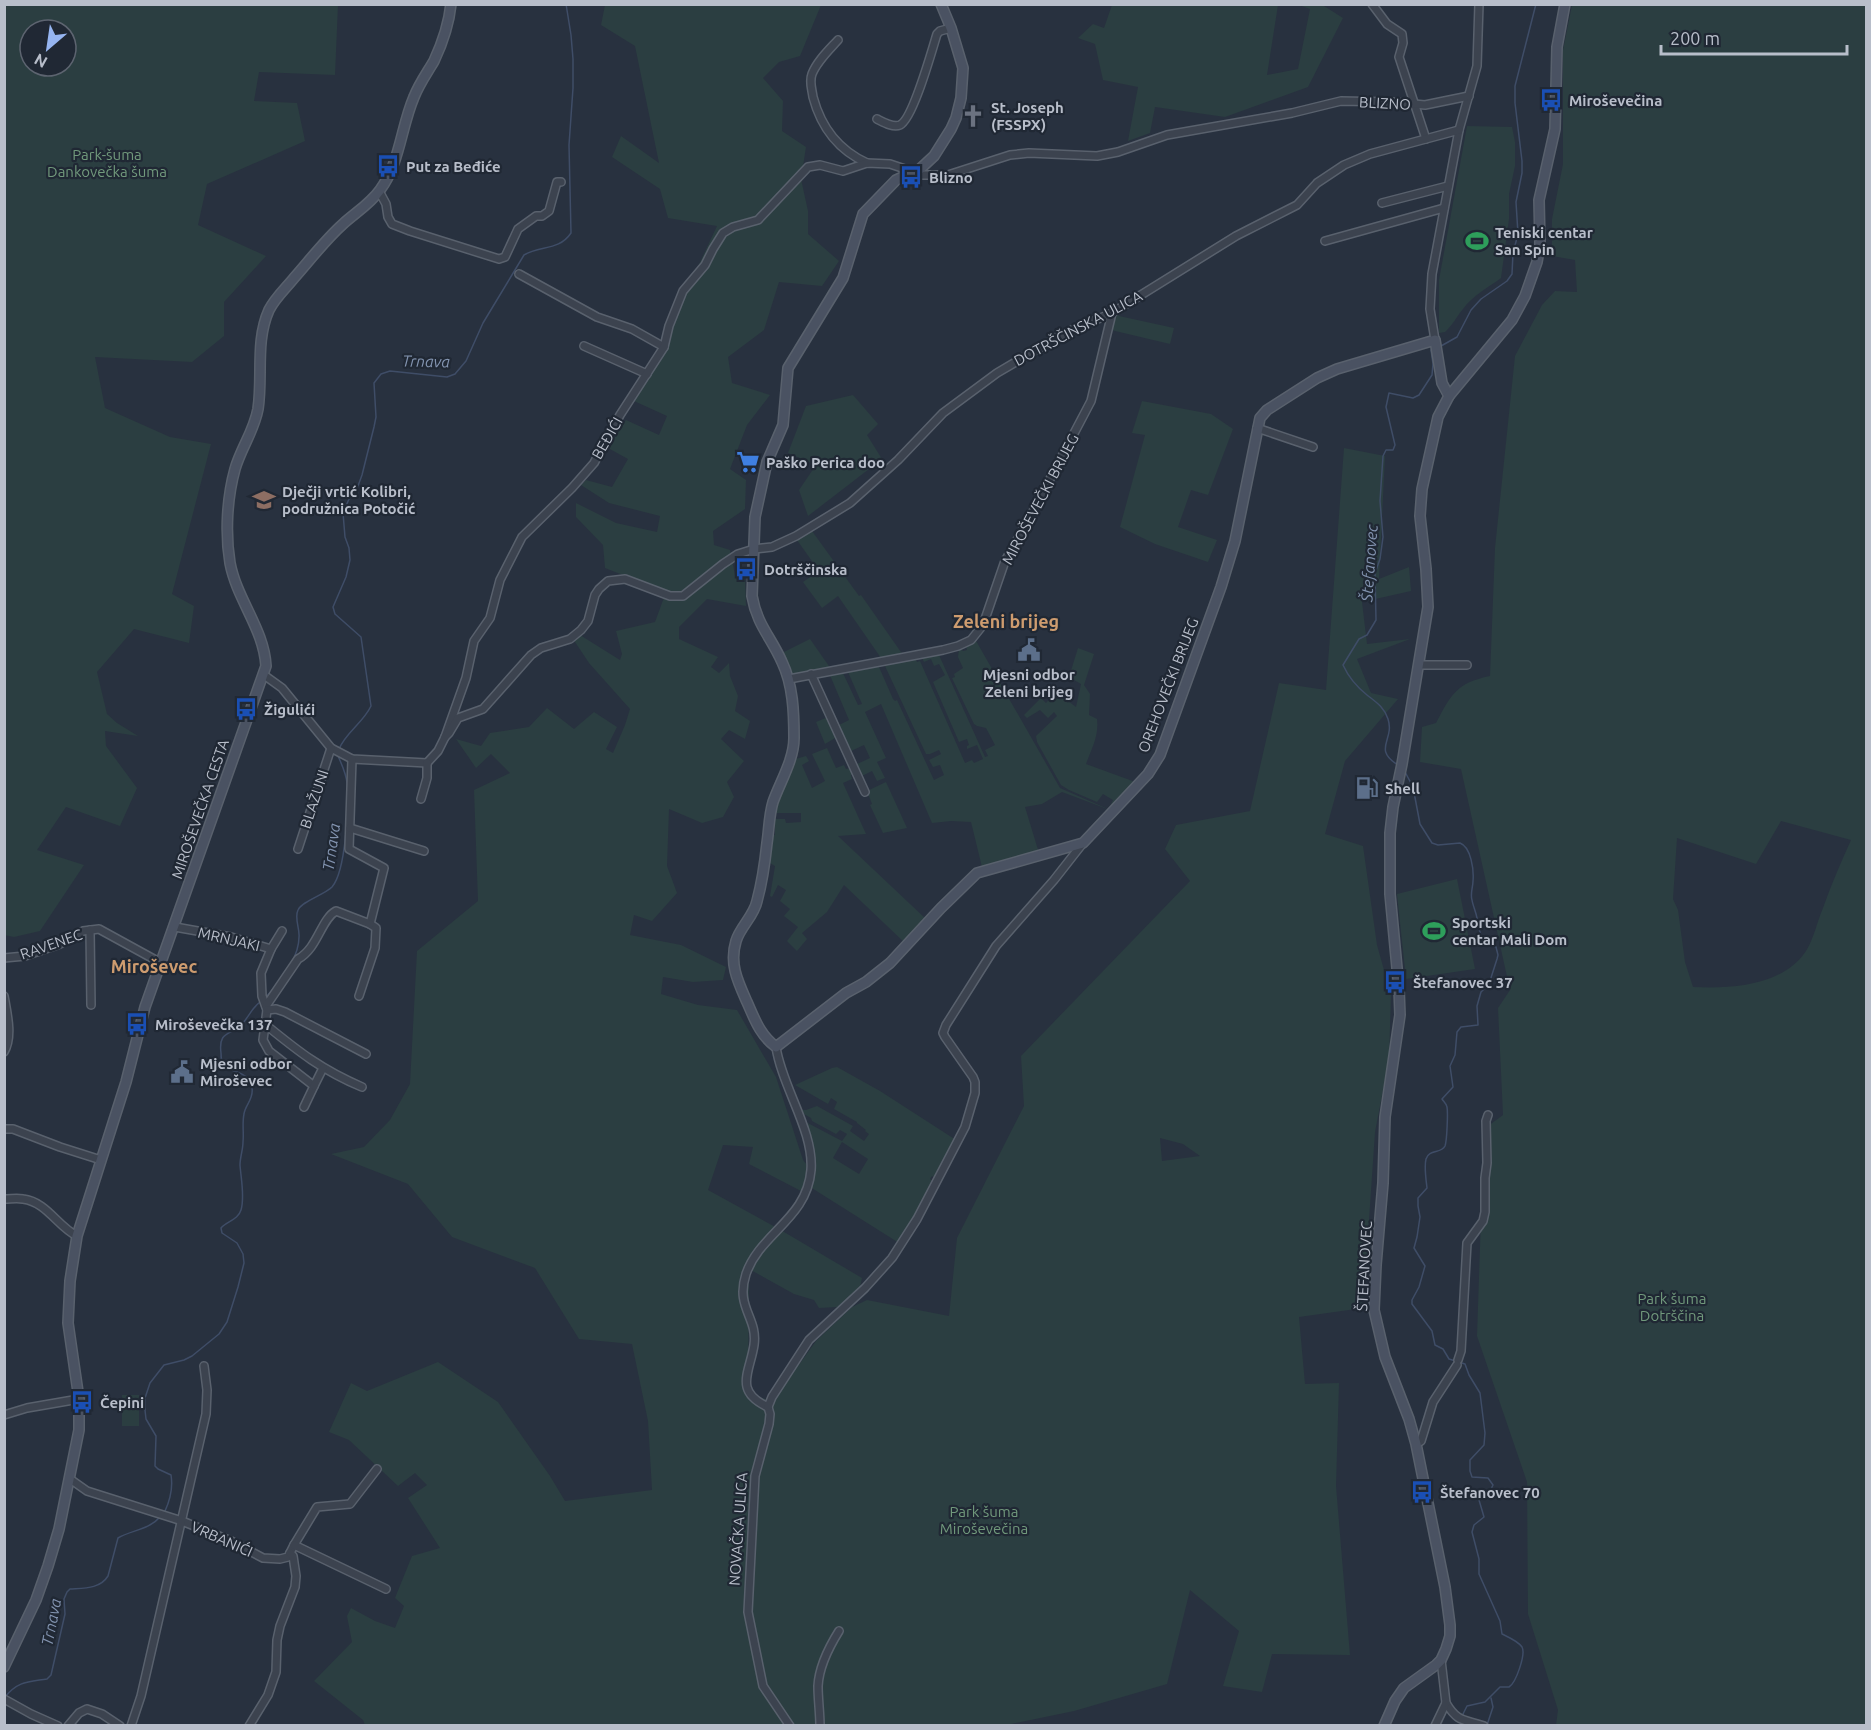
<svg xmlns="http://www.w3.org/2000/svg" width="1871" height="1730" viewBox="0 0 1871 1730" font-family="Ubuntu,sans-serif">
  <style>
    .green { fill: #2b3e41; fill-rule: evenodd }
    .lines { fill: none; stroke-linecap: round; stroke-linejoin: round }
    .stream { stroke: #3f4d67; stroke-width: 1.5 }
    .street-casing { stroke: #59616d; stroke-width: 10 }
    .secondary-casing { stroke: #59616d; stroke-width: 12 }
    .street { stroke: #3c434f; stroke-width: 7 }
    .secondary { stroke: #4a5262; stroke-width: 9 }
    .labels { text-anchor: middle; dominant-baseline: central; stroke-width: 4.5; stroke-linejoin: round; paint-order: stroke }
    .poi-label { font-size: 15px; font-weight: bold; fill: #b8beca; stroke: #202834; text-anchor: start }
    .street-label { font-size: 15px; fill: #b8beca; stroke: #202834 }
    .park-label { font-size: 15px; fill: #71997c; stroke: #202834 }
    .water-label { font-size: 16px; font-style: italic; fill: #8293af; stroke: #202834 }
    .quarter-label { font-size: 18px; font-weight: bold; fill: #ce9c6f; stroke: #202834 }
  </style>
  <rect width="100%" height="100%" fill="#28313f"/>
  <g class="green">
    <path d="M4 5H359H338L335 75 259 72 254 101 297 103 305 141 207 184 198 225 266 256 224 302V336L192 362 95 357 105 408 170 437 211 444 172 594 194 606 189 643 134 629 97 672 107 714 117 723 138 736 105 731 106 746 137 788 120 826 66 807 37 850 84 865 40 931 14 937 4 935ZM30 30H66V66H30Z"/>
    <path d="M605 5H821L800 56 779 62 763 78 783 101 782 131 806 147 801 179 808 211V234L839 261 822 286 779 282 764 330 728 357 732 383 770 395 747 425 730 469 746 480 745 509 713 531 714 545 730 550 735 575 745 576 746 606 707 599 679 627V639L718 657 711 667 719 673 729 663 730 676 738 696 735 711 750 721 745 739 729 730 721 739 744 761 727 782 734 797 723 817 702 823 669 809 667 866 677 893 652 921 634 915 630 935 681 945 726 967 723 980 693 982 663 977 661 994 698 1005 737 1010 776 1077 803 1160 812 1171 802 1120 842 1141 847 1134 840 1130 836 1134 812 1121 811 1118 800 1112 802 1110H806L817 1106 853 1126 850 1131 864 1141 869 1134 865 1131 866 1130 857 1123V1122L834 1109 837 1102 831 1098 828 1104 795 1085 832 1068 837 1067 880 1091 956 1140 936 1179 932 1176 930 1179 934 1182 899 1243 807 1185 801 1191 749 1164 753 1147 723 1145 708 1190 779 1229 862 1278 858 1296 837 1307 819 1308 814 1300 794 1294 749 1269 748 1394 773 1401 816 1341 852 1307 867 1300 949 1316 957 1238 1024 1106 1021 1056 1190 881 1165 849 1176 825 1250 811 1279 683 1326 690 1344 448 1385 456 1379 579 1409 567 1411 591 1362 602 1367 644 1410 639 1357 659 1371 693 1398 699 1345 761 1325 834 1363 846 1377 945 1391 995 1389 1059 1375 1132 1363 1308 1299 1317 1305 1384 1339 1383 1336 1486 1350 1655 1272 1654 1262 1692 1223 1686 1239 1631 1190 1590 1167 1684 1074 1711 1006 1725H365L363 1720 314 1681 352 1642 347 1616 351 1608 375 1621 395 1628 404 1606 395 1598 412 1556 440 1548 408 1498 427 1485 415 1473 398 1486 349 1440 329 1432 351 1383 367 1391 438 1362 498 1402 550 1476 565 1501 652 1490 648 1421 632 1344 579 1339 535 1268 452 1237 408 1184 331 1154 364 1147 390 1120 410 1084 417 951 478 901 474 790 510 773 491 754 476 768 456 739 481 746 490 733 529 727 547 708 574 729 594 712 617 727 606 749 613 753 625 725 630 709 589 663 573 639 580 635 620 660 622 654 616 631 655 622 666 592 605 568 603 545 576 517V503L616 523 657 532 660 516 609 503 581 485 586 480 612 487 628 459 608 448 626 420 659 435 667 416 634 401 666 345 686 292 717 226 668 218 660 189 612 157 621 136 659 163 635 46 601 25ZM1160 1138 1183 1144 1200 1156 1162 1161ZM842 1142 868 1159 859 1174 833 1158Z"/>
    <polygon points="1112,5 1278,5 1267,75 1298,69 1310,9 1299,5 1324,5 1324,6 1343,18 1308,87 1225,117 1155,107 1150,133 1128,141 1138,87 1103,80 1095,44 1078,38 1093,24 1104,28"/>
    <path d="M1572 5H1866V1725H1556L1558 1710 1528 1614 1527 1482 1477 1336 1484 1129 1503 1115 1498 1008 1510 990 1461 769 1420 762 1422 727 1436 723C1451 695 1456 683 1490 676L1495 548 1515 356 1542 305 1555 291 1577 292 1575 260 1552 256V219L1563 164V50ZM1781 821 1851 840C1841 862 1831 885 1823 908 1817 922 1814 938 1806 951 1783 986 1730 989 1693 987L1685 962 1678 910 1673 899 1677 838 1756 864Z"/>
    <path d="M1467 126 1512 127 1515 142V166L1509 194V219L1501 278C1489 287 1472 296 1463 309 1456 317 1453 325 1445 332L1439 333V280Z"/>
    <polygon points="1118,313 1119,316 1174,328 1170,344 1111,330"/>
    <polygon points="853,395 878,424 867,435 882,459 808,516 799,490 816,465 788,453 806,406"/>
    <polygon points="1142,401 1211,414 1233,429 1208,495 1191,490 1178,527 1217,540 1208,562 1155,544 1120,527 1145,435 1132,433"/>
    <polygon points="812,531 859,596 861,595 903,655 881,658 838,596 822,608 803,582 819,571 797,540"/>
    <polygon points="810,639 831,669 792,676 780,654"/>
    <polygon points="975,639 1060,788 1110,810 1062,792 1042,804 1025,807 1039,853 982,867 971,822 951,821 932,823 881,704 865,712 886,758 877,762 885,778 877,781 872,771 860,777 855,765 870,758 864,745 849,752 837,726 849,720 829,673 842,671 858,705 862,704 848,672 879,667 893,699 895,701 897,700 934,780 944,775 940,765 933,767 929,760 941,754 939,750 930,754 926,754 885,666 890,665 890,662 915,658 917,662 920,661 965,763 972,760 974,763 983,759 977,745 967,749 967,746 969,745 967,739 959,742 933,682 945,675 939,664 934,666 931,659 924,662 922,658 939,655 985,757 988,756 985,750 995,745 986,728 977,726 974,724 952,678 955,677 954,674 963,668 958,657 959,649 960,649 963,651 967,650 966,645"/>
    <path d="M1078 648 1094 654 1084 685 1090 694 1089 715 1097 719C1099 736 1092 748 1086 764L1138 783 1114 808H1109L1113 800 1103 794 1097 802 1069 790 1061 785 1037 742 1036 736 1057 716 1054 712 1048 718 1040 710 1027 718 1024 715 1041 698 1046 703 1056 692 1076 707 1081 684 1069 677Z"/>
    <polygon points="828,717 837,737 825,744 816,722"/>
    <polygon points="827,748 836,768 844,765 846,769 851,768 853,774 851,775 852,779 843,783 866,834 838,836 927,920 905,943 844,885 827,912 802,933 807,939 797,951 787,941 798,927 784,916 790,909 780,901 786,890 778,885 772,897 770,896 775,866 768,862 773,835 775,835 775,819 785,819 786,823 801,822 801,813 776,813 776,811 773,811 792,760 806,756 809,761 802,765 812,788 825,781 812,754"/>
    <polygon points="886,782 907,828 883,833 870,805 872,804 867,791"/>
    <polygon points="1457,879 1475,969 1406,979 1397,894"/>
    <rect x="122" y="1395" width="17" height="31"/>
  </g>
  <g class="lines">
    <g class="stream">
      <polyline points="1441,346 1457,337 1471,310 1481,299 1507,281 1512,274 1513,253 1518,234 1516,202 1522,173 1522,161 1515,103 1515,86 1536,4"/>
      <path d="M339 749C346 732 363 723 371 706L361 637 335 614 333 607 346 577 350 560 349 548 345 537 343 513 349 499 358 486 362 475 374 427 376 417 374 383 381 374 390 371 447 377 455 374 466 361 483 323 524 255C540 245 559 251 571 233L569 145 573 88V59L571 35 566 4"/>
      <path d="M1398 765C1372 749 1395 740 1388 719 1384 707 1376 702 1367 695 1357 687 1348 676 1343 665L1359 639 1367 635 1376 620 1375 573 1380 559 1383 537 1380 501 1383 456 1386 450H1393L1395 445 1386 407 1389 393 1413 398 1419 395 1432 375 1433 364 1431 350"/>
      <path d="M1404 770 1413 787 1420 824 1432 843 1438 845 1460 843C1471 847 1474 870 1473 881 1473 887 1470 894 1472 900 1473 906 1476 912 1477 918 1480 933 1479 940 1496 947L1498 955 1497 959 1489 984 1481 992 1477 1006 1478 1025 1461 1027 1457 1032 1455 1055 1450 1066 1453 1087 1442 1099C1444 1102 1446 1103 1447 1107 1448 1112 1447 1141 1445 1146 1441 1154 1429 1149 1426 1159 1424 1167 1426 1179 1427 1188L1418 1198V1206L1420 1217 1417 1237 1414 1248 1425 1266 1419 1287 1412 1300V1304L1432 1331 1435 1345 1443 1349 1449 1359 1465 1364 1469 1375 1480 1393 1485 1433 1484 1445 1470 1460V1471L1472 1477 1488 1478 1493 1485 1491 1489 1479 1500 1484 1517 1474 1525 1472 1532 1479 1559V1574L1500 1621 1502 1634C1508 1637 1518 1641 1522 1647 1526 1654 1516 1683 1509 1687 1508 1687 1501 1687 1500 1687L1485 1702 1467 1706 1462 1716"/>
      <path d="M266 997C280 982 299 959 299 937 300 929 294 918 298 910 302 901 324 895 332 887 346 871 349 804 347 783 346 773 342 765 338 756"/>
      <path d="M165 1511C170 1500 173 1487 171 1475L158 1469 155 1466 156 1436 146 1419 145 1410V1398L150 1383 164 1365 184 1360 192 1356 219 1334 227 1322 238 1287 244 1263 243 1254 237 1243 222 1233 221 1228C227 1221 238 1220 241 1210 245 1197 241 1179 240 1165 240 1157 243 1150 243 1142 244 1133 242 1123 244 1114 245 1105 254 1099 252 1088 248 1070 233 1074 225 1066 221 1063 221 1058 221 1053 218 1030 231 1036 243 1023 249 1016 252 1008 260 1002"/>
      <path d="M5 1697C18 1681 28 1682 47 1679L51 1675 65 1614 64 1599 67 1592 70 1589C84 1588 100 1589 108 1576L118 1538C131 1530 149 1530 160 1517"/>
      <polyline points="1487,1725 1493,1707 1491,1698"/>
    </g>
    <g class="street-casing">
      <g id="street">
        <polyline points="1372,4 1387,24 1402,34 1403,43 1399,57 1426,139"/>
        <path d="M838 40C829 50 817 61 812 74 809 82 812 89 813 97 821 127 838 150 867 163"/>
        <path d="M877 119C883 122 893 128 900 125 913 119 932 50 937 34L940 31 951 28"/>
        <polyline points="379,191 386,204 388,217 392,224 410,231 499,259 505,257 518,229 536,216 542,216 549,211 557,182 561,182"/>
        <polyline points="1382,203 1448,186"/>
        <polyline points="1325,241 1444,208"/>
        <polyline points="519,274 597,317 632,329 664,347"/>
        <polyline points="1435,340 1430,309 1432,274 1459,130 1477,66 1479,4"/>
        <polyline points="584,346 647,374"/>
        <polyline points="1257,428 1313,447"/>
        <polyline points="1419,665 1467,665"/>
        <polyline points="811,674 865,792"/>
        <polyline points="264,675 282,688 331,748 352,759 427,763"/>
        <polyline points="789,679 943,650 958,646 971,640 983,625 1005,561 1029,519 1091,401 1112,313"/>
        <polyline points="445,737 466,678 474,641 490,618 500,580 522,537 572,488 594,463 620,415 664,347 669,326 683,291 705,265 713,249 723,233 733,227 758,220 808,167 820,165 843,171 867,163 890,164 923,175 948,175 1010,155 1029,153 1097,156 1118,152 1167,135 1292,113 1341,101 1392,102 1425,105 1469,96"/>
        <polyline points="352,759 349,849 384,868 370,924 376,928 375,948 359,996"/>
        <polyline points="427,763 438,751 445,737 449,733 458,718 483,709 531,655 541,648 570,639 581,630 588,621 595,595 599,589 608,581 625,579 670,596 683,596 723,564 738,554 754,549 772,547 796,536 850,503 898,460 943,413 997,373 1065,333 1112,313 1236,236 1297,205 1317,183 1344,165 1370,154 1459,130"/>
        <polyline points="421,799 427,778 427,763"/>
        <polyline points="350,828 424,851"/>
        <polyline points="298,849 331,748"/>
        <polyline points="175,927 231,937 271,949"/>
        <polyline points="90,930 91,1005"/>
        <polyline points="282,931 271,949 261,973 262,996 267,1010 263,1040 269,1051 314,1086 304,1107"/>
        <polyline points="4,958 25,956 60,944 83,931 99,929 161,963"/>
        <path d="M4 996C7 1013 13 1037 4 1052"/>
        <path d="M266 1006 298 959C318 948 321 919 336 911L370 924"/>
        <polyline points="267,1010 276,1009 285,1012 366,1054"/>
        <path d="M266 1025C299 1052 322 1070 362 1087"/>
        <path d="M776 1047C782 1087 814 1131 811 1170 807 1219 760 1233 746 1274 735 1308 758 1317 754 1345 750 1372 733 1391 768 1407L770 1414 769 1424 755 1476 748 1612 763 1686 790 1726"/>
        <polyline points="314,1086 323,1068"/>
        <polyline points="4,1129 13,1129 60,1147 101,1160"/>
        <path d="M4 1199C11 1199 17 1198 23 1199 47 1202 57 1226 77 1236"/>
        <polyline points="1458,1360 1461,1351 1467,1243 1483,1221 1485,1212 1485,1178 1487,1163 1486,1121 1488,1115"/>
        <polyline points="768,1407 772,1397 809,1340 865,1288 892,1258 917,1219 965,1127 975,1093 975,1082 973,1077 945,1037 943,1033 946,1025 996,946 1054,880 1083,843"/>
        <polyline points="4,1415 27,1408 79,1399"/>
        <polyline points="1416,1444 1421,1441 1433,1402 1457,1365"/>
        <polyline points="70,1479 87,1491 182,1521 231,1541 263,1558 280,1559 288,1557 294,1545 317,1507 350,1504 377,1469"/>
        <polyline points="294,1545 386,1589"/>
        <polyline points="4,1699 31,1714 58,1726"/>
        <path d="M1446 1703C1458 1723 1464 1719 1484 1726"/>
        <polyline points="68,1726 79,1713 87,1709 102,1714 120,1726"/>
        <polyline points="131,1726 141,1696 206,1414 207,1390 204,1366"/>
        <polyline points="249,1726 268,1695 276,1672 277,1640 280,1626 295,1587 296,1576 293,1556 290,1553"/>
        <path d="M820 1726C820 1713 818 1699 818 1686 819 1667 829 1647 839 1631"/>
        <polyline points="1435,1726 1446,1703 1441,1660"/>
      </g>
    </g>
    <g class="secondary-casing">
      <g id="secondary">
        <path d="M941 4 951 28 963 68 961 98 956 118 951 129 934 156 920 169 896 180 863 214 843 278 788 368 783 425 767 462 755 517 752 596C757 625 771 637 782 662 793 685 794 712 794 738 794 760 780 782 773 802 769 815 769 830 767 843 765 862 762 883 757 901 754 916 740 927 736 941 729 964 738 982 747 1002 755 1020 760 1035 776 1047L846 993 866 982 890 963 941 908 977 873 1083 843 1148 774 1160 755 1221 587 1235 541 1260 418 1267 410 1317 378 1337 369 1435 340 1442 383 1449 396"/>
        <path d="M4 1667 36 1600 48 1566 59 1529 79 1430V1399L68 1323 70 1281 77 1236 126 1082 145 1007 266 666C264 629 237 600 230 563 225 533 227 498 235 469 241 448 254 431 258 409 263 377 255 341 269 310 275 298 286 288 294 278 310 260 325 240 343 224 355 213 370 204 380 190 400 163 401 127 414 97 419 84 427 73 434 61 442 44 449 23 451 4"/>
        <polyline points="1384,1726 1395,1701 1404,1688 1436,1665 1441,1660 1446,1649 1450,1636 1450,1625 1445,1587 1416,1444 1409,1419 1385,1357 1374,1310 1376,1265 1383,1183 1385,1117 1400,1015 1399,989 1390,894 1390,833 1393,807 1402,764 1428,607 1426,569 1420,516 1422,489 1438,417 1449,396 1512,320 1525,296 1537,262 1540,245 1539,200 1555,129 1557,47 1565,4"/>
      </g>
    </g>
    <use href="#street" class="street"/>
    <use href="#secondary" class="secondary"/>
  </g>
  <defs>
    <g id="bus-bare" transform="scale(1.8)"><path d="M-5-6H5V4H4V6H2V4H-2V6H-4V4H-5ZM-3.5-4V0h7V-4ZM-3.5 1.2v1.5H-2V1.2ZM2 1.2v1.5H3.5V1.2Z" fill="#1a4fb4" stroke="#202834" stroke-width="2.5" paint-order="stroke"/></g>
    <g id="church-bare" transform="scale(1.8)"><path d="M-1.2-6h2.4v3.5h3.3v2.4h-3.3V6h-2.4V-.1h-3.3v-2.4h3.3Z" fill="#6b7280" stroke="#202834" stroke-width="2.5" paint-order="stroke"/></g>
    <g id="stadium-bare" transform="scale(1.8)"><path d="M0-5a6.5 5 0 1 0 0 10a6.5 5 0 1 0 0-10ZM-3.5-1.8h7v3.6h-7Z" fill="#2e9e5b" stroke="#202834" stroke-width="2.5" paint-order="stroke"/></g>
    <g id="supermarket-bare" transform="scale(1.8)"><path d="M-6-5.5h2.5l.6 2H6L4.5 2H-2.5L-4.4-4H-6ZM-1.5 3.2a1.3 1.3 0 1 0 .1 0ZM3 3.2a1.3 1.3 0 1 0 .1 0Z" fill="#3f7fe0" stroke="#202834" stroke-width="2.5" paint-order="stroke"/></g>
    <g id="school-bare" transform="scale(1.8)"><path d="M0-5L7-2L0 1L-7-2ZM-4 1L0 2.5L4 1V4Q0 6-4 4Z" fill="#8d6e63" stroke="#202834" stroke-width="2.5" paint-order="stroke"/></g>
    <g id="civic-bare" transform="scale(1.8)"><path d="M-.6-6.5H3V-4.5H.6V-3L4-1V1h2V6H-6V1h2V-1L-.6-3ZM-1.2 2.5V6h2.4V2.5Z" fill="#5c6f8a" stroke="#202834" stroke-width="2.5" paint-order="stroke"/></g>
    <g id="fuel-bare" transform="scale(1.8)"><path d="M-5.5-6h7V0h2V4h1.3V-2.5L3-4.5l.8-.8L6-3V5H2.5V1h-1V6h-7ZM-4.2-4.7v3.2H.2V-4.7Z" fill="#5c6f8a" stroke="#202834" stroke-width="2.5" paint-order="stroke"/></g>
  </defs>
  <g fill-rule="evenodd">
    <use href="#bus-bare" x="1551" y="100"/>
    <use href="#church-bare" x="973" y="116"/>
    <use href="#bus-bare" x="388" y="166"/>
    <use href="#bus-bare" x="911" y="177"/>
    <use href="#stadium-bare" x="1477" y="241"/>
    <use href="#supermarket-bare" x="748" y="462"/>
    <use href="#school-bare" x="264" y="500"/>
    <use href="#bus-bare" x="746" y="569"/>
    <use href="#civic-bare" x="1029" y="650"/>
    <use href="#bus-bare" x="246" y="709"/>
    <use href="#fuel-bare" x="1367" y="788"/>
    <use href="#stadium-bare" x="1434" y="931"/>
    <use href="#bus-bare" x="1395" y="982"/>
    <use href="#bus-bare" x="137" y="1024"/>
    <use href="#civic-bare" x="182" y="1072"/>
    <use href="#bus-bare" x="82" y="1402"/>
    <use href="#bus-bare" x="1422" y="1492"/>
  </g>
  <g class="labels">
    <g class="poi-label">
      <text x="1569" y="100">Miroševečina</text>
      <text x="991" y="107">St. Joseph<tspan x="991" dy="17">(FSSPX)</tspan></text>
      <text x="406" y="166">Put za Beđiće</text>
      <text x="929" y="177">Blizno</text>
      <text x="1495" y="232">Teniski centar<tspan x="1495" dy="17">San Spin</tspan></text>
      <text x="766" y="462">Paško Perica doo</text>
      <text x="282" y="491">Dječji vrtić Kolibri,<tspan x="282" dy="17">podružnica Potočić</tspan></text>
      <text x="764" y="569">Dotrščinska</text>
      <text x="1029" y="674" text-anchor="middle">Mjesni odbor<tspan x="1029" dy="17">Zeleni brijeg</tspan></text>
      <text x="264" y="709">Žigulići</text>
      <text x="1385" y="788">Shell</text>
      <text x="1452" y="922">Sportski<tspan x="1452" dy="17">centar Mali Dom</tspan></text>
      <text x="1413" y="982">Štefanovec 37</text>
      <text x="155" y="1024">Miroševečka 137</text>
      <text x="200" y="1063">Mjesni odbor<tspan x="200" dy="17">Miroševec</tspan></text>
      <text x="100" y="1402">Čepini</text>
      <text x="1440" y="1492">Štefanovec 70</text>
    </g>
    <g class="street-label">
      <text transform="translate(1385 103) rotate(3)">BLIZNO</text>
      <text transform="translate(1078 328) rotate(-28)">DOTRŠČINSKA ULICA</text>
      <text transform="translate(607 438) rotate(-60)">BEĐIĆI</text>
      <text transform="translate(1040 499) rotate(-62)">MIROŠEVEČKI BRIJEG</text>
      <text transform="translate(1168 685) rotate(-69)">OREHOVEČKI BRIJEG</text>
      <text transform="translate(314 799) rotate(-72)">BLAŽUNI</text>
      <text transform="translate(200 809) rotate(-71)">MIROŠEVEČKA CESTA</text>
      <text transform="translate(229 939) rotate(13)">MRNJAKI</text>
      <text transform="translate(51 944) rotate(-19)">RAVENEC</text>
      <text transform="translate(1364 1266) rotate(-87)">ŠTEFANOVEC</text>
      <text transform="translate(738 1529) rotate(-86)">NOVAČKA ULICA</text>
      <text transform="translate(222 1539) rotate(24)">VRBANIĆI</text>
    </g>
    <g class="park-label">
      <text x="107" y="154">Park-šuma<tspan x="107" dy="17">Dankovečka šuma</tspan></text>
      <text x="1672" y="1298">Park šuma<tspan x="1672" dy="17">Dotrščina</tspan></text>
      <text x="984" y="1511">Park šuma<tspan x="984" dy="17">Miroševečina</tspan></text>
    </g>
    <g class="water-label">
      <text transform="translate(426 361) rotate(1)">Trnava</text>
      <text transform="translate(1369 563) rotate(-86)">Štefanovec</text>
      <text transform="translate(331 847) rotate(-82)">Trnava</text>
      <text transform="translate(51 1622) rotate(-79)">Trnava</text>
    </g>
    <g class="quarter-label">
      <text x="1006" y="621">Zeleni brijeg</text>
      <text x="154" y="966">Miroševec</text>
    </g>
  </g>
  <rect width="1871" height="1730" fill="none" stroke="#b8beca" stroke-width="12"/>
  <g transform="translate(48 48) rotate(209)"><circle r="28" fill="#202834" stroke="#5d6470" stroke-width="1.5"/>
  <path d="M0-4.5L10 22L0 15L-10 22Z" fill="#96b5f1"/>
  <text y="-9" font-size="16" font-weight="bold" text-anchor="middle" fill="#b8beca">N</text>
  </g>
  <path d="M1661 45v9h186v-9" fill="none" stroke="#b8beca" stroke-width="3"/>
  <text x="1670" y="45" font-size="18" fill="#b8beca" stroke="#202834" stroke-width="4.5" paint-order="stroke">200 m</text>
</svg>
